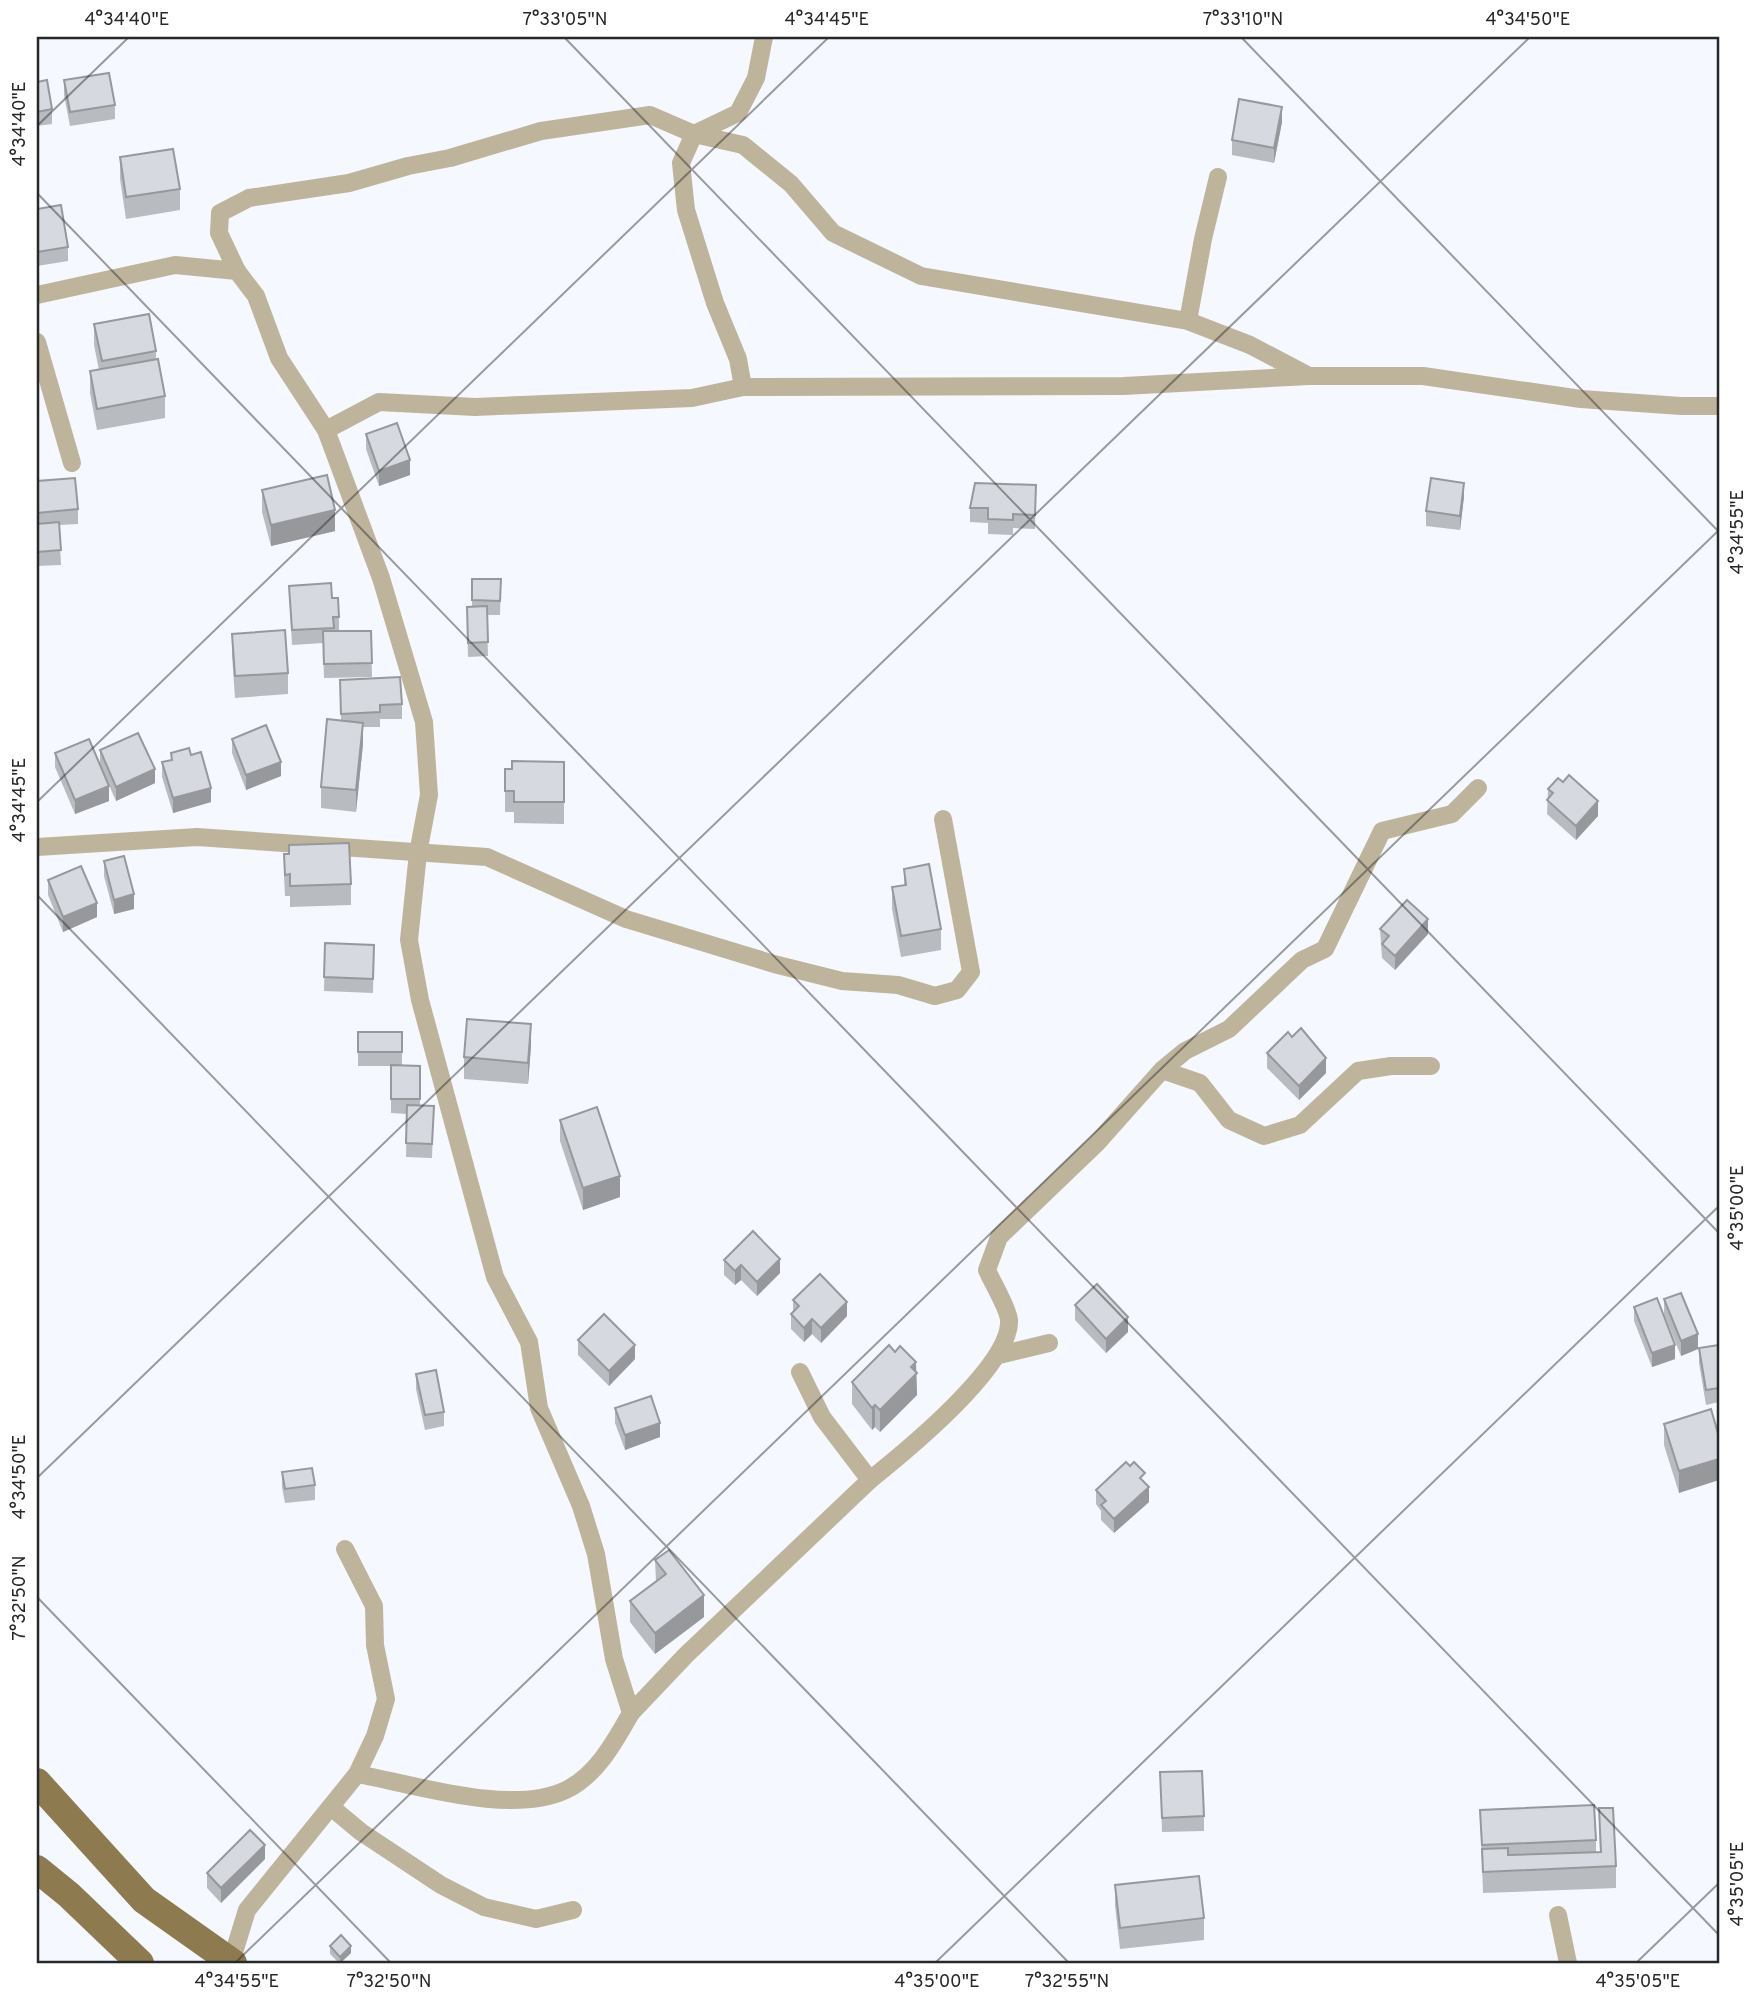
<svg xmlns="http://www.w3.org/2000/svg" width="1756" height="2000" viewBox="0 0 1756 2000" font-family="Overpass,sans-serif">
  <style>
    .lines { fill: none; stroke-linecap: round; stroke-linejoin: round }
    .street { stroke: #beb49c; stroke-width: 18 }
    .primary { stroke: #8d7a4e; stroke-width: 28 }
    .wall { fill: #b8bbc0 }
    .shaded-wall { fill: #96989c }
    .building { fill: #d6d9df; stroke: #96989c; stroke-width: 2 }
    .ticks { fill: none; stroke: #27282a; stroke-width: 2; stroke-opacity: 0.45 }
    .neatline { fill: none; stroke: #27282a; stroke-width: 2.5 }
    .ticks-label { font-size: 18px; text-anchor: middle; fill: #27282a }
  </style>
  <rect width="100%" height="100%" fill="#f5f8fe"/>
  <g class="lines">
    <g class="street">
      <polyline points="237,271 219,233 220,213 249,198 349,183 408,166 450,158 541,131 650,115 694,134 743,145 791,184 833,233 921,276 1188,321 1250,345 1309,376"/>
      <path d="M37 295 175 265 237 271 256 296 279 358 326 430 381 578 424 722 429 795 418 853 409 940 420 1000 495 1277 529 1342 539 1408 581 1506 596 1554 614 1659 631 1713C615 1741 597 1775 566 1790 511 1816 417 1785 357 1774"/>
      <polyline points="1188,321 1203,239 1218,177"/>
      <polyline points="37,342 72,463"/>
      <polyline points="743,387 738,359 715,303 686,210 681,163 694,134 738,113 756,78 764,37"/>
      <polyline points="326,430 379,402 475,407 692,398 743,387 1124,386 1309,376 1423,376 1581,399 1681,406 1719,406"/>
      <polyline points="37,847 197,837 487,857 626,919 774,964 842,981 898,985 935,996 957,990 971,972 943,819"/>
      <polyline points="1162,1070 1200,1083 1229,1120 1264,1136 1300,1125 1358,1071 1391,1066 1431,1066"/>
      <polyline points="999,1355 1049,1343"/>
      <path d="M870 1480C905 1452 1012 1365 1009 1320 1008 1308 992 1282 987 1270L999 1237 1097 1143 1162 1070 1185 1051 1229 1029 1302 960 1325 949 1382 831 1452 814 1478 788"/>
      <polyline points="631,1713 686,1655 870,1480 822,1417 800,1372"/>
      <polyline points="331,1807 361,1832 441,1885 484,1907 536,1919 573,1910"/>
      <polyline points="1558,1915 1568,1963"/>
      <polyline points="231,1962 247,1910 357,1774 375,1736 386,1699 375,1645 374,1606 345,1549"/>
    </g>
    <g class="primary">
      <polyline points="37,1782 144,1900 233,1963"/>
      <polyline points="37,1869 69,1895 140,1963"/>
    </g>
  </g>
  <g class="wall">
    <polygon points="64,80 115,105 115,119 70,126 64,95"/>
    <polygon points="37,82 52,109 52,124 37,126"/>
    <polygon points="1282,122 1274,163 1232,155 1232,140"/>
    <polygon points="120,157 180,189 180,210 126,219 120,179"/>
    <polygon points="37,209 68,247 68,261 37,266"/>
    <polygon points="94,324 156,351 156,360 165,396 165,418 97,430 90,393 90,371 99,370 94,345"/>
    <polygon points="366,434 410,475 379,486 366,449"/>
    <polygon points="37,481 78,509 78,524 59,525 61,565 37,566"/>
    <polygon points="1036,485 1035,529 1013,528 1013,535 988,534 988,523 970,522 970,508"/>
    <polygon points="262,490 335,531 271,546 262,512"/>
    <polygon points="1464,497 1460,530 1426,526 1426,511"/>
    <polygon points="472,579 501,579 500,615 487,615 488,656 468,657 467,607 472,607"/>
    <polygon points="289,586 332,598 339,617 339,631 371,631 372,677 324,678 323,643 292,645"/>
    <polygon points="232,634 288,673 288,694 235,698 232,655"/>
    <polygon points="340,680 402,704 402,719 380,719 380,727 363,727 363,744 356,812 321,808 321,787 341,720"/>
    <polygon points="232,739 281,776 246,790 232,753"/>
    <polygon points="100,750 155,783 116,801 100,765"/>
    <polygon points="55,753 109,801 75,814 55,767"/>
    <polygon points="171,753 191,755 211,802 173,813 162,777 162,762 171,760"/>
    <polygon points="564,762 564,824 514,823 514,812 505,812 505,769 512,769"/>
    <polygon points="1548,789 1598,816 1576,840 1547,814"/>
    <polygon points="289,845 351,884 351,905 290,907 290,896 285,896 284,876 284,854 289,854"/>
    <polygon points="104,861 134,909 114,914 104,876"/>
    <polygon points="904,869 941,929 941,950 901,957 892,909 892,887 904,885"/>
    <polygon points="48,880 97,917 63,932 48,895"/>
    <polygon points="1380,929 1428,934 1395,970 1382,958"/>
    <polygon points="325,943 374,945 373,993 324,991"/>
    <polygon points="358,1032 402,1032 402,1065 420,1066 420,1106 434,1106 432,1158 406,1157 407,1114 391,1113 391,1066 358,1066"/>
    <polygon points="531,1046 528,1084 464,1079 464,1057"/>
    <polygon points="1267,1053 1326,1073 1299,1100 1267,1068"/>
    <polygon points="560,1120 620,1197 583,1210 560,1141"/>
    <polygon points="724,1260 780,1273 757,1296 741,1280 735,1285 724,1275"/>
    <polygon points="1664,1299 1698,1349 1681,1356 1664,1314"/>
    <polygon points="793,1300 847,1316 821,1343 812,1334 804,1342 791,1329 791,1314 793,1312"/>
    <polygon points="1075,1305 1128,1332 1106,1353 1075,1320"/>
    <polygon points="1634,1307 1675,1359 1652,1367 1634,1321"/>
    <polygon points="578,1340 635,1359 609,1386 578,1355"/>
    <polygon points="1719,1345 1719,1402 1706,1405 1699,1363 1699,1348"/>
    <polygon points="916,1372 917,1395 880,1432 875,1427 872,1430 852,1404 852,1382"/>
    <polygon points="416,1374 444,1412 444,1426 425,1430 416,1389"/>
    <polygon points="615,1408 660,1437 625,1450 615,1423"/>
    <polygon points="1664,1424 1719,1437 1679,1493 1664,1445"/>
    <polygon points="282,1472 315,1485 315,1500 285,1503 282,1487"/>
    <polygon points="1145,1482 1149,1502 1114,1533 1101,1520 1101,1511 1096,1504 1096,1490"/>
    <polygon points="655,1560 704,1617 655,1654 630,1622 630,1601 656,1581"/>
    <polygon points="1160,1772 1204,1816 1204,1831 1162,1832"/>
    <polygon points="1599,1808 1616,1866 1616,1888 1483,1893 1480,1810 1596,1840 1596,1852 1600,1852"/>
    <polygon points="265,1859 221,1903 207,1888 207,1873"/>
    <polygon points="1115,1885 1204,1918 1204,1940 1120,1949 1115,1906"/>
    <polygon points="330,1946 351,1953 341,1963 339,1963 330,1954"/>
  </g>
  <g class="shaded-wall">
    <polygon points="1282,107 1282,122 1274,163 1274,148"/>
    <polygon points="410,460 410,475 379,486 379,471"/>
    <polygon points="1464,483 1464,497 1460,530 1460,516"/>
    <polygon points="335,510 335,531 271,546 271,525"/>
    <polygon points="363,723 363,744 356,812 356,790"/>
    <polygon points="281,762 281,776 246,790 246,775"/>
    <polygon points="155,769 155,783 116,801 116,787"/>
    <polygon points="109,786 109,801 75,814 75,800"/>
    <polygon points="211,788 211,802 173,813 173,798"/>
    <polygon points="1598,801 1598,816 1576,840 1576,826"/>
    <polygon points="134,894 134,909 114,914 114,900"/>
    <polygon points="97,903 97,917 63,932 63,917"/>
    <polygon points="1428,919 1428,934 1395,970 1395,956"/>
    <polygon points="531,1024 531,1046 528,1084 528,1063"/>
    <polygon points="1326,1058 1326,1073 1299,1100 1299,1086"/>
    <polygon points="620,1176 620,1197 583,1210 583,1188"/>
    <polygon points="780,1259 780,1273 757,1296 757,1282"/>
    <polygon points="741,1265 741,1280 735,1285 735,1271"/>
    <polygon points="847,1302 847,1316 821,1343 821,1328"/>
    <polygon points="1128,1317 1128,1332 1106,1353 1106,1339"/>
    <polygon points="812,1319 812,1334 804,1342 804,1328"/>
    <polygon points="1698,1334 1698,1349 1681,1356 1681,1341"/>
    <polygon points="635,1345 635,1359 609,1386 609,1371"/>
    <polygon points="1675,1345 1675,1359 1652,1367 1652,1353"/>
    <polygon points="916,1362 917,1395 880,1432 880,1410"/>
    <polygon points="875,1405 875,1427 872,1430 872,1408"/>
    <polygon points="660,1423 660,1437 625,1450 625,1435"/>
    <polygon points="1719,1459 1719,1480 1679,1493 1679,1471"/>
    <polygon points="1149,1487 1149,1502 1114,1533 1114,1519"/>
    <polygon points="704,1595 704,1617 655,1654 655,1633"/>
    <polygon points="265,1845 265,1859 221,1903 221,1888"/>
    <polygon points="351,1946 351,1953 340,1963 340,1957"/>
  </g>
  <g class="building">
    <polygon points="109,73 115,105 70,112 64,80"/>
    <polygon points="47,80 52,109 37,112 37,82"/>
    <polygon points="1239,99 1282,107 1274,148 1232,140"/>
    <polygon points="173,149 180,189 126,197 120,157"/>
    <polygon points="61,205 68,247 37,252 37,209"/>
    <polygon points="149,314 156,351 102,361 94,324"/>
    <polygon points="158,359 165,396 97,409 90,371"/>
    <polygon points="397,423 410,460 379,471 366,434"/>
    <polygon points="327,475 335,510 271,525 262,490"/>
    <polygon points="75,478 78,509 37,513 37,481"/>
    <polygon points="1431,478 1464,483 1460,516 1426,511"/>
    <polygon points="975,483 1036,485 1035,515 1013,514 1013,520 988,519 988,508 970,508"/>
    <polygon points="59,522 61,550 37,552 37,524"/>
    <polygon points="472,579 501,579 500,601 472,600"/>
    <polygon points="331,583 332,598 338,598 339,617 333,617 334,628 292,630 289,586"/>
    <polygon points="487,606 488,642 468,643 467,607"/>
    <polygon points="285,630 288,673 235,676 232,634"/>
    <polygon points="323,631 371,631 372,663 324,664"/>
    <polygon points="400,677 402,704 380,705 380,712 341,714 340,680"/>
    <polygon points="327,719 363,723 356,790 321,787"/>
    <polygon points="266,725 281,762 246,775 232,739"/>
    <polygon points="138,733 155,769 116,787 100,750"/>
    <polygon points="89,739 109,786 75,800 55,753"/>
    <polygon points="189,748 191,755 201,752 211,788 173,798 162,762 172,760 171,753"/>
    <polygon points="512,761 564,762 564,802 514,802 514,791 505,791 505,769 512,769"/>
    <polygon points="1569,775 1598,801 1576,826 1547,800 1553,793 1548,789 1558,778 1563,782"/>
    <polygon points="349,843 351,884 290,886 290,874 285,875 284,854 289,854 289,845"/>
    <polygon points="124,856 134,894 114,900 104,861"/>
    <polygon points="929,864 941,929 901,936 892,887 906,885 904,869"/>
    <polygon points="81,866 97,903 63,917 48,880"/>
    <polygon points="1407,900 1428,919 1395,956 1382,944 1389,936 1380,929"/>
    <polygon points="325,943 374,945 373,979 324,977"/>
    <polygon points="467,1019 531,1024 528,1063 464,1057"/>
    <polygon points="1301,1028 1326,1058 1299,1086 1267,1053 1288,1032 1292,1037"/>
    <rect x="358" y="1032" width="44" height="20"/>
    <polygon points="391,1065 420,1066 420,1099 391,1099"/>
    <polygon points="407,1105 434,1106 432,1144 406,1143"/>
    <polygon points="597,1107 620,1176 583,1188 560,1120"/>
    <polygon points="753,1231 780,1259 757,1282 741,1265 735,1271 724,1260"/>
    <polygon points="820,1274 847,1302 821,1328 812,1319 804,1328 791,1314 799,1306 793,1300"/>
    <polygon points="1097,1284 1128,1317 1106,1339 1075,1305"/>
    <polygon points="1681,1293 1698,1334 1681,1341 1664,1299"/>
    <polygon points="1657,1298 1675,1345 1652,1353 1634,1307"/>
    <polygon points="604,1314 635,1345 609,1371 578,1340"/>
    <polygon points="889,1345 895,1352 900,1346 916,1362 911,1367 917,1373 880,1410 875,1405 872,1408 852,1382"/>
    <polygon points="1719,1345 1719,1388 1706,1390 1699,1348"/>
    <polygon points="436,1370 444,1412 425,1415 416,1374"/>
    <polygon points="651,1396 660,1423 625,1435 615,1408"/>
    <polygon points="1711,1409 1719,1437 1719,1459 1679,1471 1664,1424"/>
    <polygon points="1126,1462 1130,1466 1134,1462 1145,1473 1140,1478 1149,1487 1114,1519 1101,1505 1106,1501 1096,1490"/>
    <polygon points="312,1468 315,1485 285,1489 282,1472"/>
    <polygon points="669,1550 704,1595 655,1633 630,1601 666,1574 655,1560"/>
    <polygon points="1202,1771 1204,1816 1162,1818 1160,1772"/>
    <polygon points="1594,1805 1596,1840 1482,1845 1480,1810"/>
    <polygon points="1599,1808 1613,1808 1616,1866 1483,1872 1482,1849 1508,1848 1508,1855 1601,1852"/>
    <polygon points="250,1830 265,1845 221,1888 207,1873"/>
    <polygon points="1199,1876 1204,1918 1120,1928 1115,1885"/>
    <polygon points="341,1935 351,1946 340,1957 330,1946"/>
  </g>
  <path class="ticks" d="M564 37 1719 1233M1241 37 1719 532M37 126 129 37M37 193 1719 1935M37 802 829 37M37 895 1069 1963M37 1478 1530 37M37 1597 391 1963M235 1963 1719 530M935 1963 1719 1206M1636 1963 1719 1883"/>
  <rect width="1756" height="2000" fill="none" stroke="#ffffff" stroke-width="77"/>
  <rect x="38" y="38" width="1680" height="1924" class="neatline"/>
  <g class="ticks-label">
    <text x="127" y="25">4°34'40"E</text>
    <text x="565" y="25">7°33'05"N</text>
    <text x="827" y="25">4°34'45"E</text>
    <text x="1243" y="25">7°33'10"N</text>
    <text x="1528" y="25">4°34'50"E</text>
    <text transform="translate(19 124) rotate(-90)" y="6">4°34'40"E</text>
    <text transform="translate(1737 532) rotate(-90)" y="6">4°34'55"E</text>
    <text transform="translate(19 800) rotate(-90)" y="6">4°34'45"E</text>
    <text transform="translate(1737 1208) rotate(-90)" y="6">4°35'00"E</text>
    <text transform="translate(19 1477) rotate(-90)" y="6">4°34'50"E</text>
    <text transform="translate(19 1598) rotate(-90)" y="6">7°32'50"N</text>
    <text transform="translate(1737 1884) rotate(-90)" y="6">4°35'05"E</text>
    <text x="237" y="1987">4°34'55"E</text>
    <text x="389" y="1987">7°32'50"N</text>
    <text x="937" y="1987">4°35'00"E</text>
    <text x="1067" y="1987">7°32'55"N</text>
    <text x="1638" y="1987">4°35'05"E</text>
  </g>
</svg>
